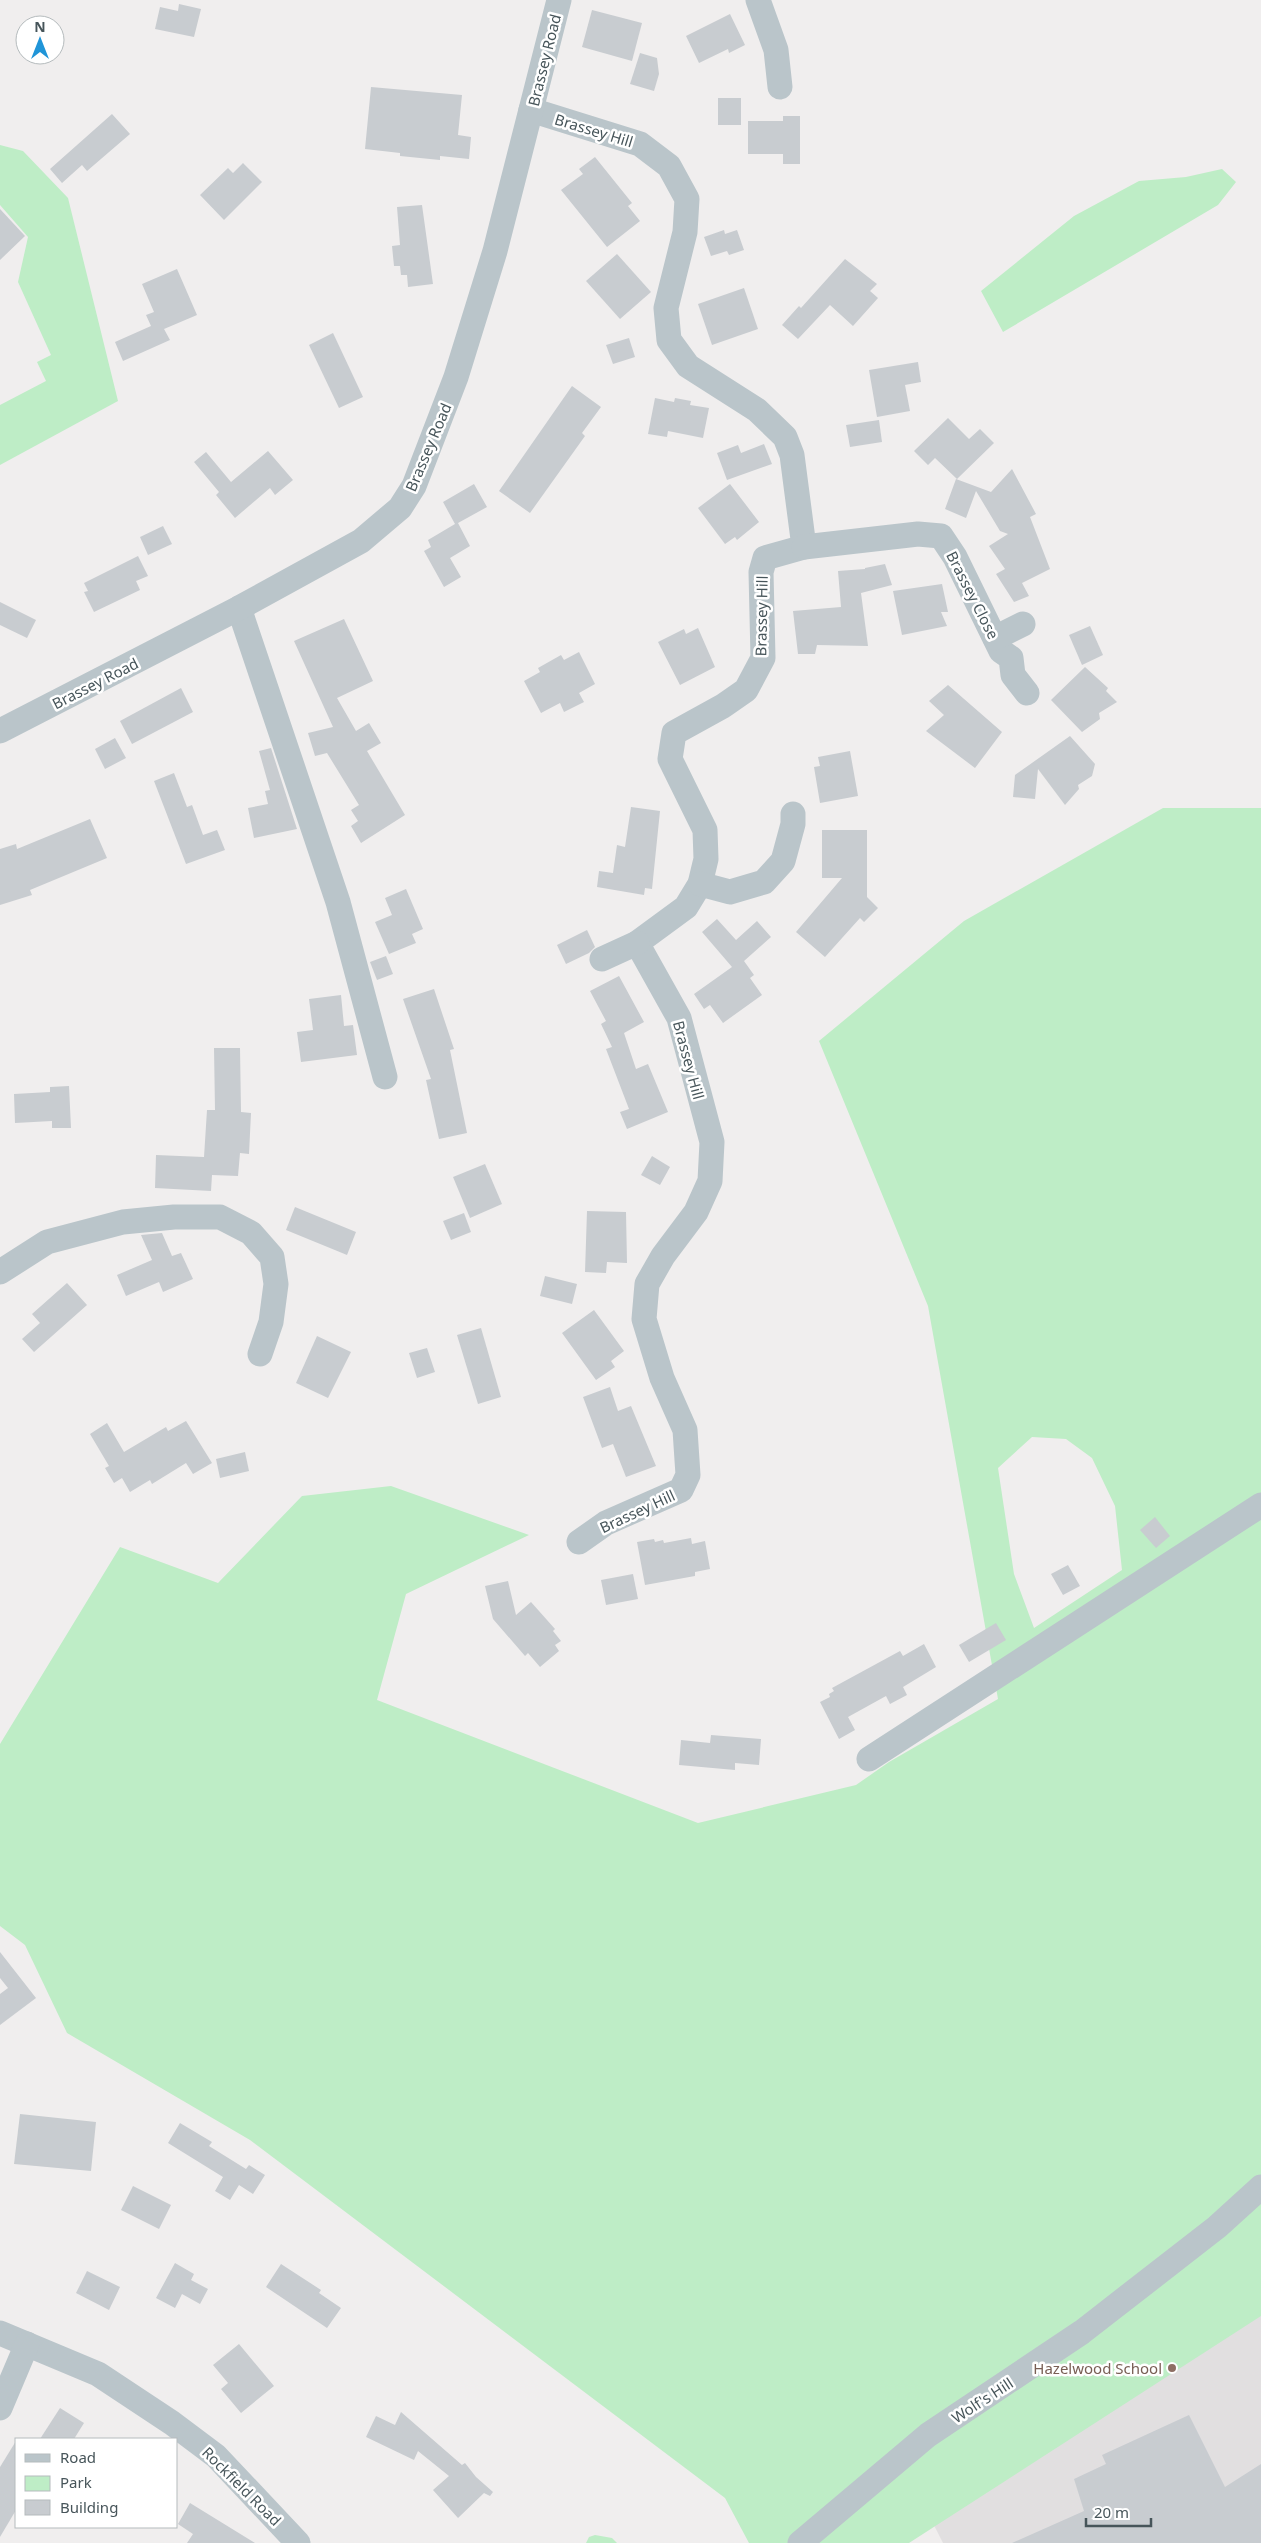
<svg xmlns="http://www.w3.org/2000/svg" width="1261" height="2543" viewBox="0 0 1261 2543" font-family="'Noto Sans',sans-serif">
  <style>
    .education { fill: #e1dfe0 }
    .green { fill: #beedc6; fill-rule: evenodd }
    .building { fill: #c8ccd0 }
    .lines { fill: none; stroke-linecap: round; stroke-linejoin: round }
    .minor { stroke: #bac5ca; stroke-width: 25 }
    .education-dot { fill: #8d6e63; stroke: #fff; stroke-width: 2 }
    .labels { text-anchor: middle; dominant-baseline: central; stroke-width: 5; stroke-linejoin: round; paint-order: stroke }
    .street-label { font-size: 15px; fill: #47555a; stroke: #fff }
    .education-label { font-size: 15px; fill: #785e54; stroke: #fff; text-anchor: end }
  </style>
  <rect width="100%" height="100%" fill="#f0eeee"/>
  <polygon class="education" points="1261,2266 1261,2543 943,2543 906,2470"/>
  <g class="green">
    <polygon points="0,145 23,151 68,198 118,401 0,465 0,405 46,381 37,362 51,355 18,282 28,237 0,205"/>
    <polygon points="1222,169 1236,182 1218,205 1003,332 981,291 1074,216 1139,181 1186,177"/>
    <path d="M1163 808H1261V2316L909 2543H749L725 2498 250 2140 67 2033 25 1945 0 1926V1744L120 1547 218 1583 302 1496 391 1486 529 1535 406 1594 377 1700 698 1823 856 1785 889 1762 998 1699 928 1306 819 1041 964 921ZM1032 1437 1066 1439 1092 1458 1115 1506 1122 1570 1034 1628 1014 1574 998 1468Z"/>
    <polygon points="595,2535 612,2538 617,2543 586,2543 589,2537"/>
  </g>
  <g class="building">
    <polygon points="179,4 201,9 194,37 155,29 160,7 178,11"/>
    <polygon points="592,10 642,23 632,61 582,47"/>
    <polygon points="730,14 745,45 729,53 728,49 699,63 686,36"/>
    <polygon points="640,53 657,58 659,74 654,91 630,84"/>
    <polygon points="371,87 462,95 458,135 471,137 469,159 440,156 440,160 400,156 400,153 365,149"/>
    <rect x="718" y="98" width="23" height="27"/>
    <polygon points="112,114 130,134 87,171 82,165 62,183 50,169"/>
    <polygon points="783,116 800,116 800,164 783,164 783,154 748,154 748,121 783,121"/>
    <polygon points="595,157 632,203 628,206 640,221 607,247 561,190 583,174 579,169"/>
    <polygon points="243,163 262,182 224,220 200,195 228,168 233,173"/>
    <polygon points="422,205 433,284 408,287 407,275 401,275 400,266 394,266 392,246 400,245 397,207"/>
    <polygon points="0,209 25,236 0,260"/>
    <polygon points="724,230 725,234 737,230 744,250 729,255 727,251 711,256 704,237"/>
    <polygon points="617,254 651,292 620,319 586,281"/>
    <polygon points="845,259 877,284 870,291 878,298 853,326 830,305 798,339 782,325 799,306 801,308"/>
    <polygon points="177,269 197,315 164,329 170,340 123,361 115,342 151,326 146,315 154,312 142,284"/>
    <polygon points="744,288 758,329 712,345 698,304"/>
    <polygon points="333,333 363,397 339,408 309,345"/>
    <polygon points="629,338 635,357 613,364 606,345"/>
    <polygon points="918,362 921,382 905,385 910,411 877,417 869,370"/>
    <polygon points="572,386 601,407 582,433 585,436 530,513 499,491"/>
    <polygon points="655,398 674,402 675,398 691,401 690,405 709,408 703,438 668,431 667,437 648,434"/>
    <polygon points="948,418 969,439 980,429 994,443 957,479 935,458 928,465 914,451"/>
    <polygon points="879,420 882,442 850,447 846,425"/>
    <polygon points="764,444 772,464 727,480 717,453 738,445 741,453"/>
    <polygon points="268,451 293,480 275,495 270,488 235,518 216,495 219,492 194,462 206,452 231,482"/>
    <polygon points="1012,469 1036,514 1030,517 1050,569 1022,583 1029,596 1014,602 996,574 1005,569 989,546 1008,534 1000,531 976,491 966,518 945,509 956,479 991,492"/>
    <polygon points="474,484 487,507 458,523 470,546 450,558 461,577 444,587 424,551 431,547 428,540 455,524 443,502"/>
    <polygon points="730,484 759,522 737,540 735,537 725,544 698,508"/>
    <polygon points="163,526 172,544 148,555 140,537"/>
    <polygon points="138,556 148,576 136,581 140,590 94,612 84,592 88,591 84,583"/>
    <polygon points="885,564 892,585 861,593 868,646 817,645 815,654 798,654 793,611 841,607 838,571 865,569 865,568"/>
    <polygon points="942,584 948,612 941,612 947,626 902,635 893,591"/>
    <polygon points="0,602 36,620 27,638 0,625"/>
    <polygon points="344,619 373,681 337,698 356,731 369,723 381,743 367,751 405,815 361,843 351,826 358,821 351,810 359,805 327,753 315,756 308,733 333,727 294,641"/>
    <polygon points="1090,626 1103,655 1082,665 1069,635"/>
    <polygon points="698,628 715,667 680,685 658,642 684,629 686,634"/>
    <polygon points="579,652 595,684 579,693 584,702 564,712 560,703 541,713 524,681 540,672 538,668 561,655 564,660"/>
    <polygon points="1085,667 1108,688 1106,691 1117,702 1099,713 1100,719 1082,732 1051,700"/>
    <polygon points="948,685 1002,732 975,768 926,731 944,715 929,701"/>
    <polygon points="181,688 193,712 132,744 120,721"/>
    <polygon points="1070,736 1095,764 1092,776 1078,785 1079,789 1065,805 1038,769 1035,799 1013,797 1015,775"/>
    <polygon points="115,738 126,758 105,769 95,749"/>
    <polygon points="271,748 297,829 254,838 248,808 268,804 265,791 270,790 259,751"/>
    <polygon points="850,751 858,796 820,803 814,767 820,766 818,757"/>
    <polygon points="174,773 187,807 192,805 203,835 217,830 225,850 186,864 154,781"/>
    <polygon points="631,807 660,811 652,889 645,888 644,895 597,887 599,871 613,873 617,845 625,847"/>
    <polygon points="90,819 107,858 30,890 32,895 0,905 0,849 16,844 17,849"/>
    <polygon points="822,830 867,830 867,897 878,908 864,922 860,918 825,957 796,932 842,878 822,878"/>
    <polygon points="406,889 423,929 412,934 416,943 389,954 375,922 392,915 385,898"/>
    <polygon points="717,919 736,940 757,921 771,937 744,961 754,975 750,978 762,995 723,1023 710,1005 704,1009 694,994 732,967 702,932"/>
    <polygon points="587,930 595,947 589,953 566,964 557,945"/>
    <polygon points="386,956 393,974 377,980 370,962"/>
    <polygon points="619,976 644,1022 624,1033 636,1069 648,1064 668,1112 627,1129 620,1112 629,1109 606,1049 612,1047 601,1024 606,1021 590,991"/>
    <polygon points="434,989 454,1049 450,1050 467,1133 439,1139 426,1080 431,1079 403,999"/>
    <polygon points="341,995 344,1026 353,1025 357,1055 301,1062 297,1032 313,1030 309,999"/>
    <polygon points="214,1048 240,1048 241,1112 251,1113 249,1154 240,1153 238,1176 212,1175 211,1191 155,1188 156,1155 204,1157 207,1110 215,1110"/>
    <polygon points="69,1086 71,1128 52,1128 52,1121 15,1123 14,1094 50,1092 50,1087"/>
    <polygon points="652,1156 670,1167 660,1185 641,1175"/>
    <polygon points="485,1164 502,1204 470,1218 453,1177"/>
    <polygon points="295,1207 356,1232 347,1255 286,1230"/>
    <polygon points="587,1211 626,1212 627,1263 607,1262 606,1273 585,1272"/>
    <polygon points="464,1213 471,1232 451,1240 443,1221"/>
    <polygon points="162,1233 172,1256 181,1253 193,1279 163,1292 159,1282 126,1296 117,1275 152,1260 141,1235"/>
    <polygon points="545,1276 577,1284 572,1304 540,1296"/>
    <polygon points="67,1283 87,1305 34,1352 22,1339 40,1323 32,1314"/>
    <polygon points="594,1310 624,1351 611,1361 615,1367 596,1380 562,1333"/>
    <polygon points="481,1328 501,1397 478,1404 457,1335"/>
    <polygon points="317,1336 351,1352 328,1398 296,1383"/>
    <polygon points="427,1348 435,1372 417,1378 409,1353"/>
    <polygon points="610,1387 618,1411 631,1406 656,1466 626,1477 613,1444 602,1448 583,1397"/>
    <polygon points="186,1421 212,1463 193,1474 186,1463 152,1484 150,1480 130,1492 122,1478 114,1483 105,1468 109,1466 90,1434 107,1423 124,1452 166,1427 168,1431"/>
    <polygon points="245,1452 249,1471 220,1478 216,1459"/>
    <polygon points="1155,1517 1170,1536 1156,1548 1140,1530"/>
    <polygon points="691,1538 692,1544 705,1541 710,1569 695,1572 695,1576 645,1585 637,1542 654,1539 655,1542 663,1540 664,1543"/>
    <polygon points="1068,1565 1080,1586 1063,1595 1051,1574"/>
    <polygon points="633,1574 638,1599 606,1605 601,1580"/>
    <polygon points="508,1581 516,1615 531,1602 555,1629 553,1631 561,1641 555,1645 559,1651 540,1667 528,1653 525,1656 493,1619 485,1586"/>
    <polygon points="996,1623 1006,1640 969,1662 959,1645"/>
    <polygon points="924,1644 936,1667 903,1687 907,1695 890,1704 886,1696 848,1717 855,1730 839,1739 820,1702 830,1697 829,1694 834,1691 832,1688 900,1651 903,1656"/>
    <polygon points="711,1735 761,1739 759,1765 735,1763 735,1770 679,1765 681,1740 710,1743"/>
    <polygon points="0,1952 36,1998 0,2025 0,1994 8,1988 0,1978"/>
    <polygon points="20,2114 96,2122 91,2171 14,2164"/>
    <polygon points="180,2123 212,2142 209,2146 246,2169 249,2165 265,2175 253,2194 239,2185 230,2200 215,2191 223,2177 168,2143"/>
    <polygon points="133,2186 171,2205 159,2229 121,2210"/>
    <polygon points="175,2263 194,2274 191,2280 208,2289 200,2304 182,2294 175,2308 156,2298"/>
    <polygon points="281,2264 321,2290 319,2293 341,2308 327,2328 266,2287"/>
    <polygon points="87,2271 120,2287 109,2310 76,2293"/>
    <polygon points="239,2344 274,2386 241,2413 221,2389 228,2383 213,2365"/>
    <polygon points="60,2408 84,2423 74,2439 40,2439"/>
    <polygon points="401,2412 462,2465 465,2463 476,2477 493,2492 490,2496 484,2493 458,2518 433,2490 449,2476 418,2451 414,2460 366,2437 376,2416 395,2425"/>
    <polygon points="1189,2415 1225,2487 1261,2464 1261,2543 1012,2543 1084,2511 1074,2479 1106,2464 1102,2455"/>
    <polygon points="16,2441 16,2510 0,2537 0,2467"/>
    <polygon points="190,2503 255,2543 187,2543 193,2534 178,2524"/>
  </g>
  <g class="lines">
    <g class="minor">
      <polyline points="758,0 776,50 780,87"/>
      <polyline points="531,110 640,144 669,166 687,199 685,232 666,308 669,340 688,366 757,410 785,437 792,455 804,547 765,558 761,572 763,658 746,690 723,706 674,733 670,759 705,830 706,859 700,884 686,907 637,943 679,1018 712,1142 710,1181 696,1212 663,1256 647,1284 644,1319 662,1378 685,1430 688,1475 681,1490 606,1523 579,1542"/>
      <polyline points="804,547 918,534 941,536 955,557 1001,651 1011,658 1013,675 1027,693"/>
      <polyline points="239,608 338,902 385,1077"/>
      <polyline points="995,638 1023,624"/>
      <polyline points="0,731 239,608 361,541 400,508 414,486 456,377 495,251 559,0"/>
      <polyline points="700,884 730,892 764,882 783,861 793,824 793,814"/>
      <polyline points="602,959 637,943"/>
      <polyline points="0,1272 47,1242 123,1222 174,1217 220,1217 251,1233 272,1257 276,1284 271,1322 260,1354"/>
      <polyline points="869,1759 1261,1505"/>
      <polyline points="0,2333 98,2374 172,2423 216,2456 298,2543"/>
      <polyline points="0,2408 27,2344"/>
      <polyline points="800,2543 928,2435 1082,2332 1217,2227 1261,2187"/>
    </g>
  </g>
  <circle class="education-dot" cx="1172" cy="2368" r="5"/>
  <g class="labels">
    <g class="street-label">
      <text transform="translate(544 60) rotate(-76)">Brassey Road</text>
      <text transform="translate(594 130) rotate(17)">Brassey Hill</text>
      <text transform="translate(428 447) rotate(-67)">Brassey Road</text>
      <text transform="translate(973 595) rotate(63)">Brassey Close</text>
      <text transform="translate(761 616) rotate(-89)">Brassey Hill</text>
      <text transform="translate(95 683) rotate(-27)">Brassey Road</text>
      <text transform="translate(689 1060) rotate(75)">Brassey Hill</text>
      <text transform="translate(637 1511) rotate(-25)">Brassey Hill</text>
      <text transform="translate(982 2400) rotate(-33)">Wolf's Hill</text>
      <text transform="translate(242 2486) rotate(45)">Rockfield Road</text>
    </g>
    <g class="education-label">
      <text x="1162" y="2368">Hazelwood School</text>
    </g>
  </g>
  <rect x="15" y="2438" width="162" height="90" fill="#ffffff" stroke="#b5bbbd"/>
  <rect x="25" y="2454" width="25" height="8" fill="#bac5ca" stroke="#b5bbbd"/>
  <text x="60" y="2463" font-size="15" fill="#47555a">Road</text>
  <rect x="25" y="2476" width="25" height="15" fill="#beedc6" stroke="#b5bbbd"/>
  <text x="60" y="2488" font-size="15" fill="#47555a">Park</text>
  <rect x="25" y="2500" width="25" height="15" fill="#c8ccd0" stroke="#b5bbbd"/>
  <text x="60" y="2513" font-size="15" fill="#47555a">Building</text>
  <g transform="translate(40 40)"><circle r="24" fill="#ffffff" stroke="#b5bbbd"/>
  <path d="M0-4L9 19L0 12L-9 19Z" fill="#2095d8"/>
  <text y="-8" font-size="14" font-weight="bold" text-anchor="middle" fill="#47555a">N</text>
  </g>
  <path d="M1086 2518v8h65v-8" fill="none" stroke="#47555a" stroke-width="2.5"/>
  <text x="1094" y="2518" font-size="15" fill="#47555a" stroke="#ffffff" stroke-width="4" paint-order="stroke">20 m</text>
</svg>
